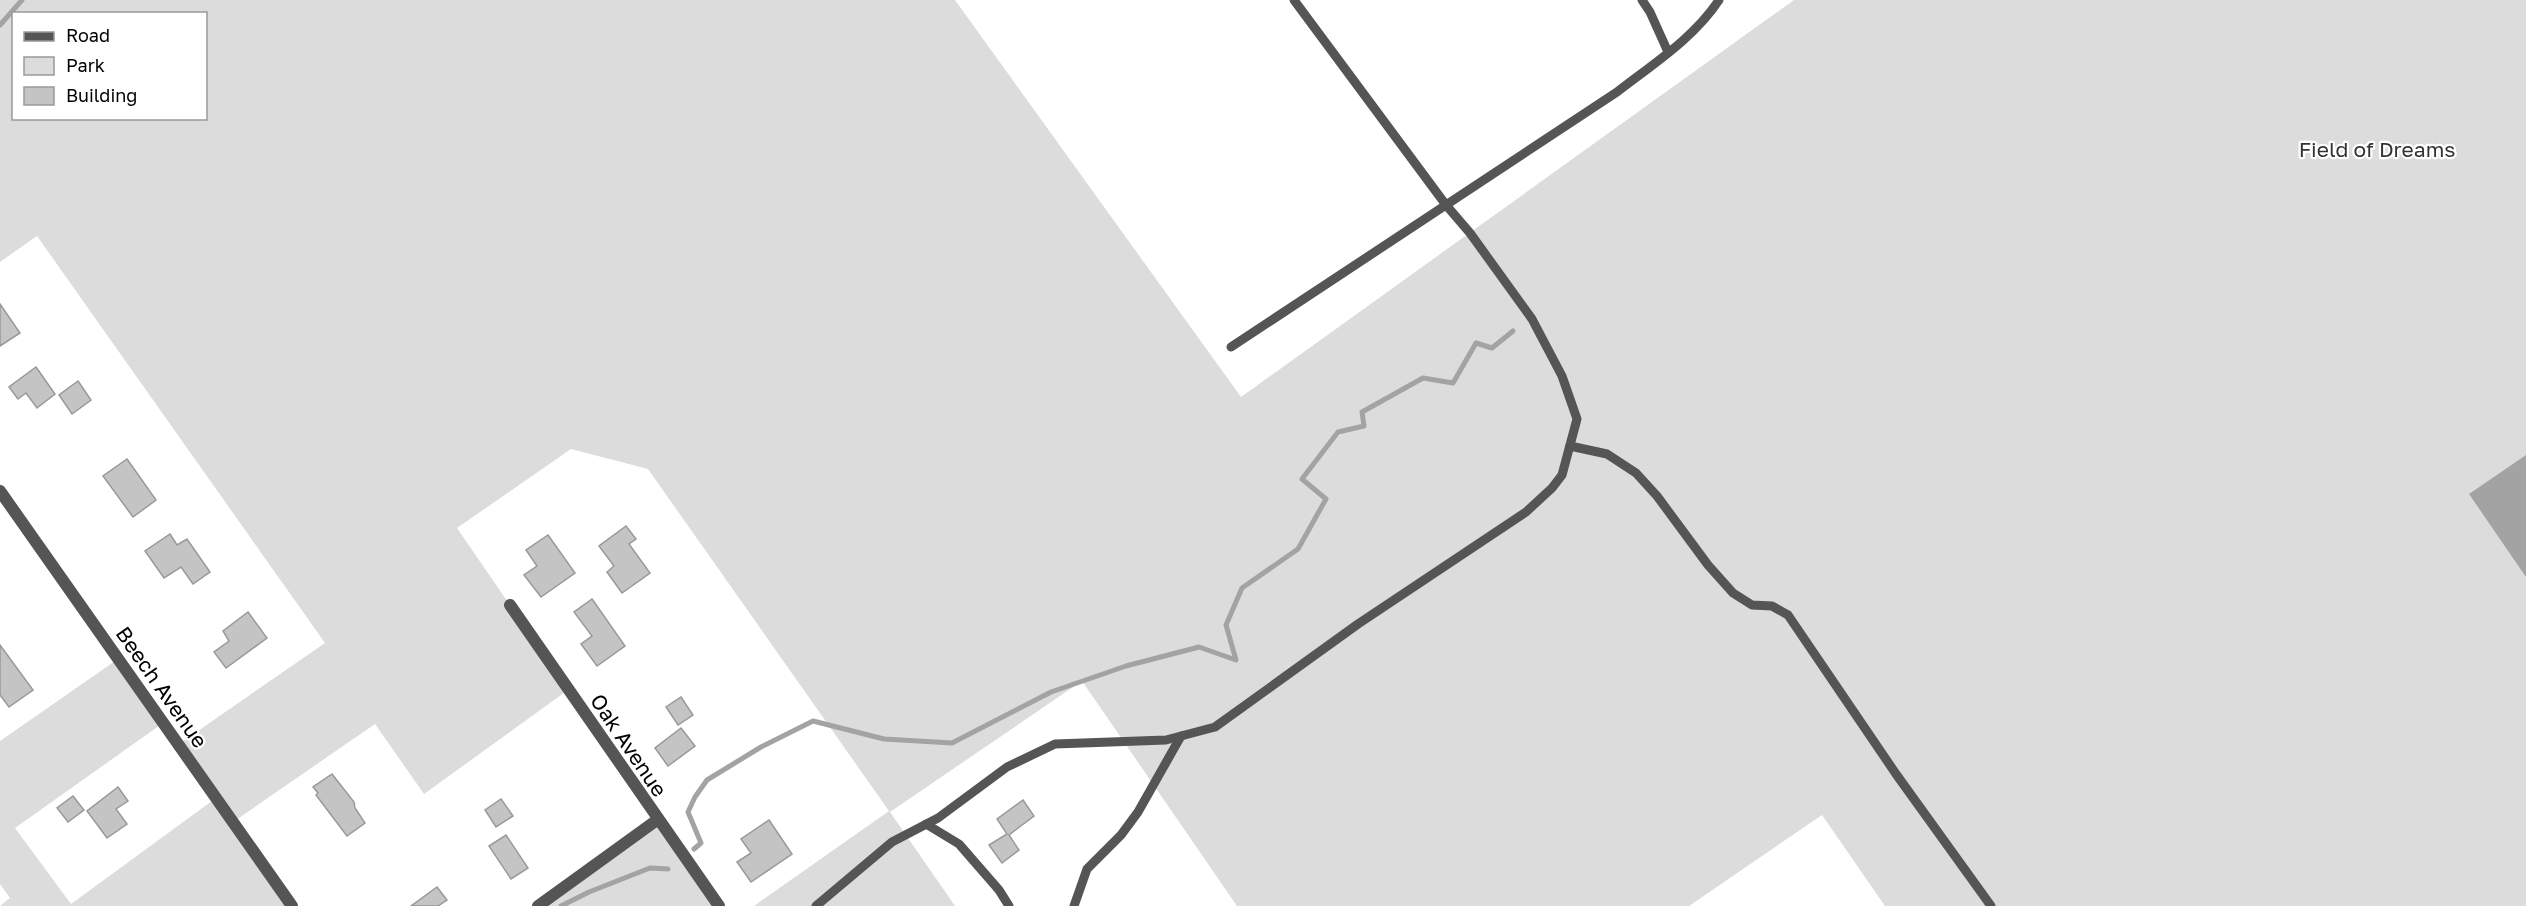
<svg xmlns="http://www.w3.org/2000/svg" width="2526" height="906" viewBox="0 0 2526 906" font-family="'Golos Text',sans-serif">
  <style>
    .green { fill: #dcdcdc; fill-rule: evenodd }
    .water { fill: #a3a3a3 }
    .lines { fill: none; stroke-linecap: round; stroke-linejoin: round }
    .stream { stroke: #a3a3a3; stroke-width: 5 }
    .building { fill: #c4c4c4; stroke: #999; stroke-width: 1.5 }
    .lane { stroke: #555; stroke-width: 9 }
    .street { stroke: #555; stroke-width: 12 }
    .labels { text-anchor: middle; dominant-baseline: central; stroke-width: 4.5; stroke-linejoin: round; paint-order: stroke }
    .park-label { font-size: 21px; fill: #333; stroke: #fff }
    .street-label { font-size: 21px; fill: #000; stroke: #fff }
  </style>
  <rect width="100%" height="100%" fill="#fff"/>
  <g class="green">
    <path d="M0 0H955L1241 397 1794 0H2526V906H1885L1822 815 1689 906H1237L1082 681 890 812 955 906H754L889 811 648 469 571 449 457 528 568 690 424 794 375 724 233 822 292 906H0L10 898 0 884V741L118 659 163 723 15 828 71 904 216 798 179 744 325 643 37 236 0 262ZM14 14H206V118H14Z"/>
    <polygon points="657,820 719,906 538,906"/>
  </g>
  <polygon class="water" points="2526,455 2526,577 2469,494"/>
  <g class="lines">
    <g class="stream">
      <polyline points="0,25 22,0"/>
      <polyline points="694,849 701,843 688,812 695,797 707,780 761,747 813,721 884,739 952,743 1051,692 1126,666 1199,647 1236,660 1226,625 1242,588 1298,549 1326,499 1302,479 1338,432 1364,426 1362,412 1423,378 1453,383 1476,343 1492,348 1513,331"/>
      <polyline points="561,906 589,892 650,868 668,869"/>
    </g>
  </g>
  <g class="building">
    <polygon points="0,304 20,333 0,346"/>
    <polygon points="36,367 55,394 37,408 26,393 18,399 9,387"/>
    <polygon points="78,381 91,400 72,414 59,395"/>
    <polygon points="127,459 156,500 133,517 103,476"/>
    <polygon points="626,526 636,539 629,544 650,573 622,593 607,572 614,566 599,546"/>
    <polygon points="170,534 177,545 187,539 210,572 193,584 181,567 164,578 145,551"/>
    <polygon points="548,535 575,573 541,597 524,575 537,566 526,550"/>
    <polygon points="592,599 625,646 597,666 581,644 592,636 574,612"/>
    <polygon points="248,612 267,638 226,668 214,652 229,641 223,631"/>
    <polygon points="0,645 33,690 9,707 0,695"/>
    <polygon points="681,697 693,715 678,725 666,707"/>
    <polygon points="681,728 695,746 668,766 655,748"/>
    <polygon points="332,774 354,802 355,808 365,823 347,836 316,795 318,793 313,787"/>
    <polygon points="118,787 128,801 116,809 127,824 107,838 87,811"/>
    <polygon points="73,796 84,810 68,822 57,808"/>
    <polygon points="501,799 513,816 496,827 485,810"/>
    <polygon points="1023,800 1034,816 1009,835 1019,850 1002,863 989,845 1007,834 997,819"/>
    <polygon points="769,820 792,854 751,882 737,862 751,853 741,839"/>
    <polygon points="506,835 528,868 511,879 489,846"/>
    <polygon points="437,887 447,900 438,906 411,906"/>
  </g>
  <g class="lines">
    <g class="lane">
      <polyline points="1642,0 1650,12 1668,52"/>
      <path d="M1231 347 1617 92C1653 64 1694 38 1719 0"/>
      <polyline points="1570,446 1607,454 1636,473 1657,496 1708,565 1733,593 1752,605 1772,606 1788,615 1896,774 1991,906"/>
      <polyline points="926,824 959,844 999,890 1009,906"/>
      <polyline points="816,906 892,842 938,818 1007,767 1055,744 1166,740 1215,727 1358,624 1526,512 1552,488 1562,475 1577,419 1562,376 1532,319 1470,233 1446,205 1294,0"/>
      <polyline points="1074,906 1087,869 1121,835 1138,812 1181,736"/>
    </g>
    <g class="street">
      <polyline points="0,491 292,906"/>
      <polyline points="510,605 719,906"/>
      <polyline points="538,906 657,820"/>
    </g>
  </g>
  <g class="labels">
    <g class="park-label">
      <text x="2377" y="149">Field of Dreams</text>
    </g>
    <g class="street-label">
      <text transform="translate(162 687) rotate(55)">Beech Avenue</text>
      <text transform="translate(629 745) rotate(56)">Oak Avenue</text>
    </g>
  </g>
  <rect x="12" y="12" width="195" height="108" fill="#ffffff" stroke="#999999" stroke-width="1.5"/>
  <rect x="24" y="32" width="30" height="9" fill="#555555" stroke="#999999" stroke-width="1.5"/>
  <text x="66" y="42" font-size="18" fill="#000000">Road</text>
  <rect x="24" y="57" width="30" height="18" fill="#dcdcdc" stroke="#999999" stroke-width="1.5"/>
  <text x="66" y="72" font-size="18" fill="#000000">Park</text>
  <rect x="24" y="87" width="30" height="18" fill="#c4c4c4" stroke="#999999" stroke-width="1.5"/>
  <text x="66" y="102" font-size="18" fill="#000000">Building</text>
</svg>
